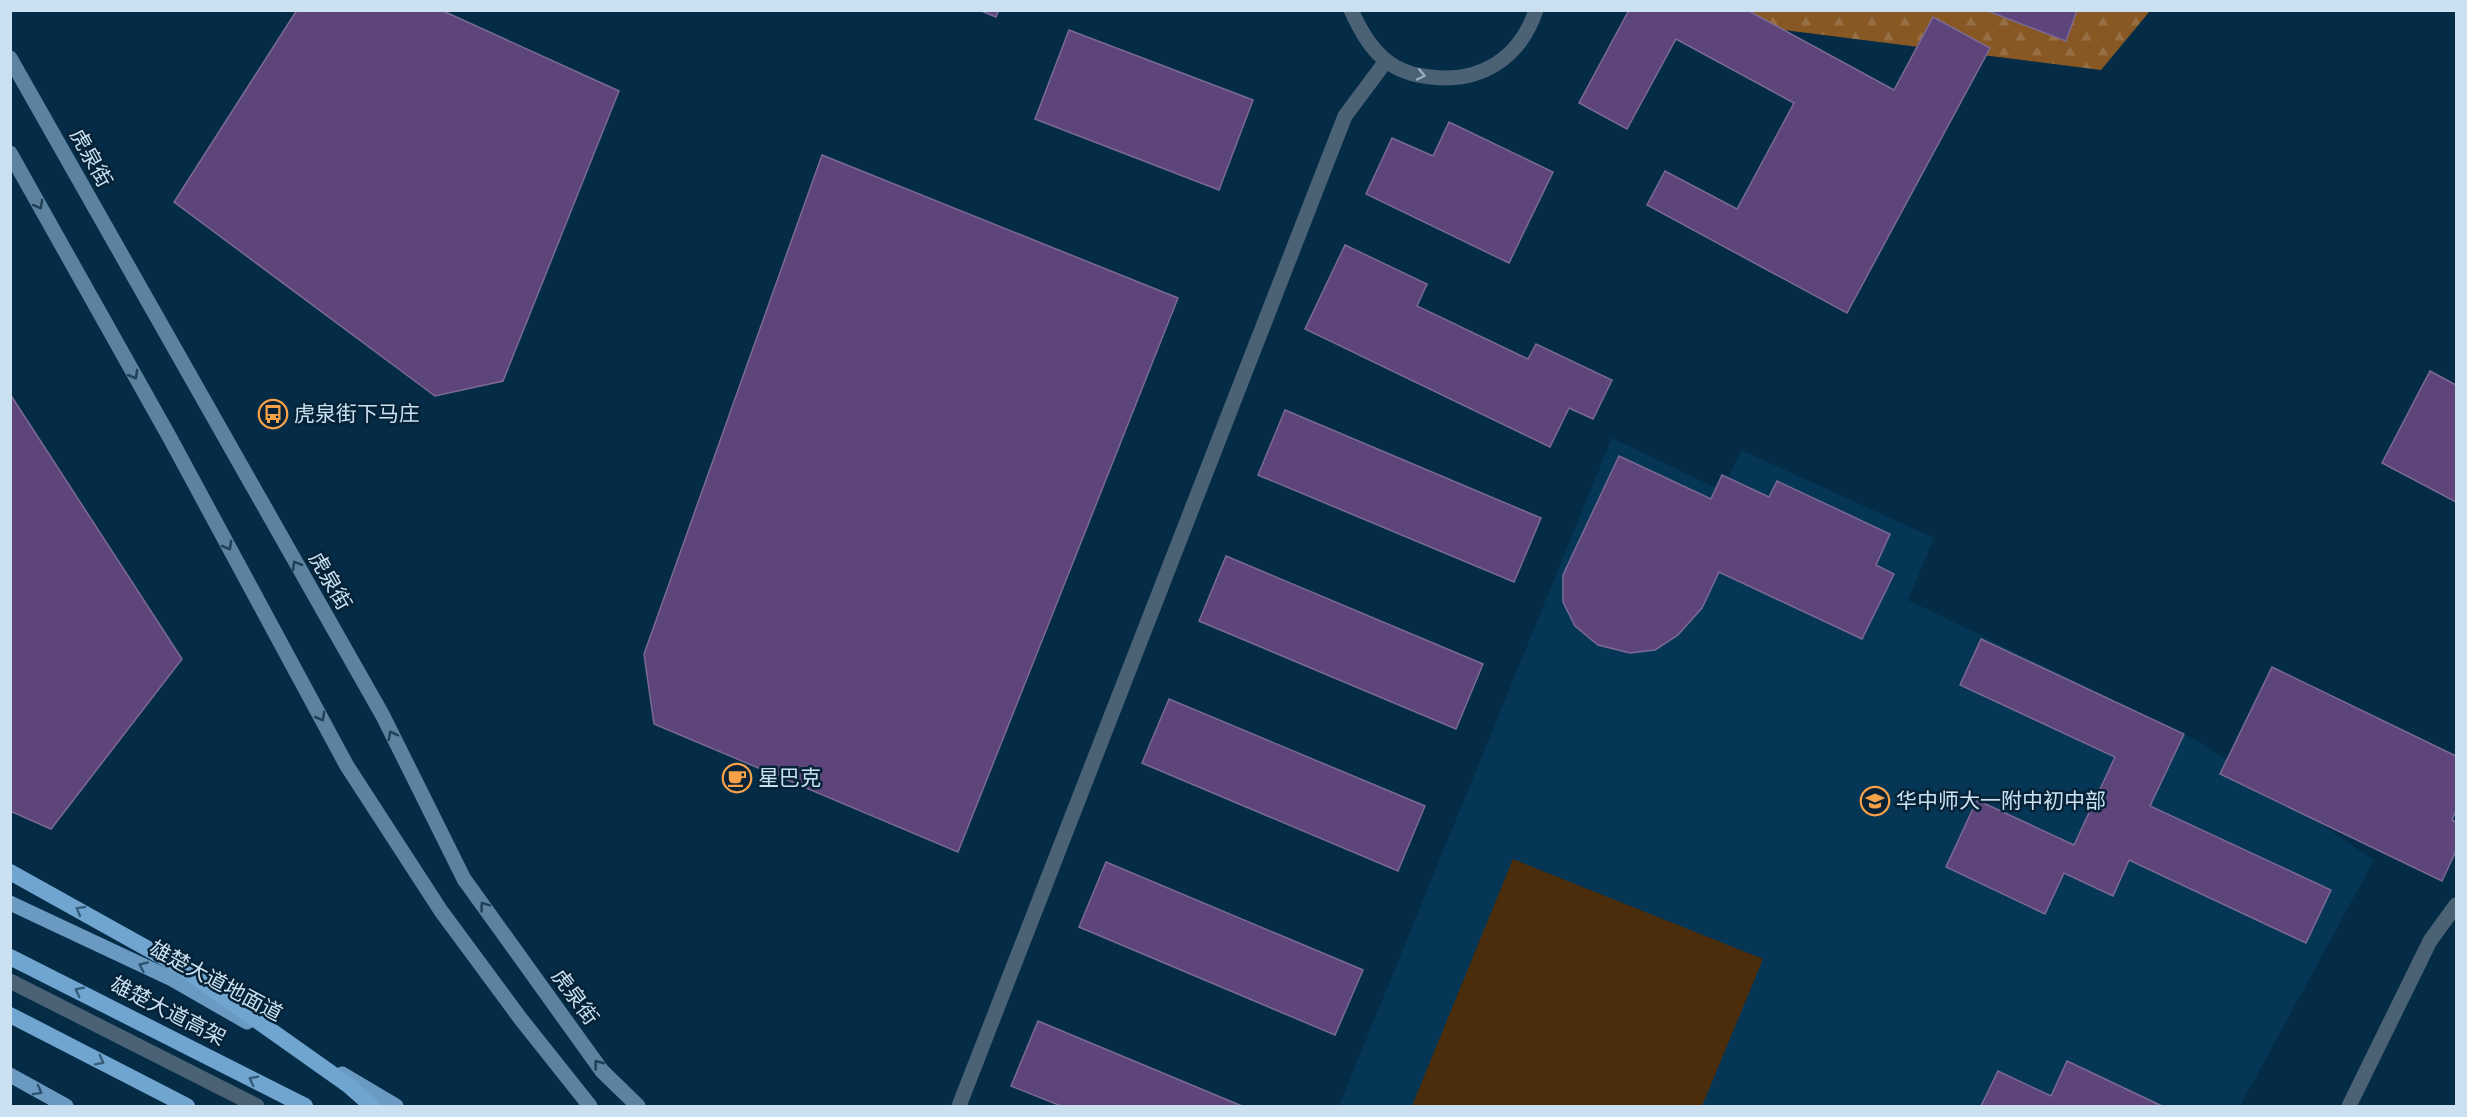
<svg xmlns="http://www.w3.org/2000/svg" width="2467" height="1117" viewBox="0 0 2467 1117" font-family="'DM Sans','Noto Sans SC',sans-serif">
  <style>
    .built { fill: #053655 }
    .forest { fill: url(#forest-firs) }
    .garden { fill: #4b2d0c }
    .building { fill: #5d447b; stroke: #7b6a93; stroke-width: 1.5 }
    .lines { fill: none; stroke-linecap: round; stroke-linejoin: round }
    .service { stroke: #4b6275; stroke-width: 15 }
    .minor { stroke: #4b6275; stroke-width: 15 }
    .secondary { stroke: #5d82a0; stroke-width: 15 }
    .primary { stroke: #6a9ac1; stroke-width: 15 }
    .trunk { stroke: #70a5d0; stroke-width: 16 }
    .oneway { stroke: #98aebf }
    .oneway2 { stroke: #1f3f56 }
    .oneway3 { stroke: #355d7b }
    .oneway4 { stroke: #2d526e }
    .labels { text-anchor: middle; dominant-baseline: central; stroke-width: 5; stroke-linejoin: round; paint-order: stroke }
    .street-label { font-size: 21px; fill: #cbe0f1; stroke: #052236 }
    .poi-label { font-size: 21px; fill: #cbe0f1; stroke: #052236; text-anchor: start }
  </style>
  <defs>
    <pattern id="forest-firs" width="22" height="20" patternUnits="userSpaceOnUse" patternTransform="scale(1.5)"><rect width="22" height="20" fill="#875724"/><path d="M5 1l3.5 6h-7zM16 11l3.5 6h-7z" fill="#976f44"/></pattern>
  </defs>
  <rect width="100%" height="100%" fill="#042c47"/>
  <polygon class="built" points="1612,438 1722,491 1741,450 1934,538 1908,600 2200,742 2374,860 2240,1106 1339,1106"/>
  <polygon class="forest" points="1684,11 2150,11 2101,70 1753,26"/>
  <polygon class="garden" points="1513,859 1763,959 1702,1106 1412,1106"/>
  <g class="building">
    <polygon points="297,10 441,10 619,91 503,381 435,396 174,202"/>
    <polygon points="979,10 999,10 996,17"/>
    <polygon points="1629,10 1747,10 1894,90 1933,17 1990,48 1847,313 1647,205 1665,171 1737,209 1794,103 1676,39 1627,129 1579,103"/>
    <polygon points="1985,10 2077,10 2066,41"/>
    <polygon points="1069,30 1253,100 1219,190 1035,119"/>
    <polygon points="1449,122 1553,172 1509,263 1366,194 1392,138 1433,156"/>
    <polygon points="822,155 1178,298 958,852 654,724 644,654"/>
    <polygon points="1345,245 1427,284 1417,306 1528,359 1536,344 1612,380 1593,419 1569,408 1550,447 1305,329"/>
    <polygon points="2430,371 2456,385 2456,502 2382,463"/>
    <polygon points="10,394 182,659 51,829 10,811"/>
    <polygon points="1285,410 1541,518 1514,582 1258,475"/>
    <polygon points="1619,456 1711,499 1722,475 1769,497 1777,481 1890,534 1876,565 1894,574 1862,639 1719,572 1702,608 1678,635 1655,650 1630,653 1598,645 1575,626 1563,602 1563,575"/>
    <polygon points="1226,556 1483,664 1456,729 1199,621"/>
    <polygon points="1981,639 2184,734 2150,806 2331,890 2306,943 2129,860 2113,896 2064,873 2045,914 1946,867 1977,800 2074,845 2115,757 1960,685"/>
    <polygon points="2272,667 2456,756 2456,811 2452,820 2456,822 2456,851 2442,881 2220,774"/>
    <polygon points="1169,699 1425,806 1398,871 1142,763"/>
    <polygon points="1106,862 1363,970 1335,1035 1079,927"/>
    <polygon points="1038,1021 1242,1106 1061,1106 1011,1086"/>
    <polygon points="2067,1061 2162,1106 1981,1106 1998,1071 2051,1096"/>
  </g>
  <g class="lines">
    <polyline class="service" points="10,981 257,1106"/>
    <g class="minor">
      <path d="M1351 10C1360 29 1368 45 1384 59 1397 70 1415 76 1431 77 1481 83 1520 58 1536 10"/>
      <polyline points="959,1106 1345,116 1386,61"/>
      <polyline points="2349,1106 2430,941 2456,905"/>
    </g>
    <g class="secondary">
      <polyline points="10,58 383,716 464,879 602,1071 638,1106"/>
      <polyline points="10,153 170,438 347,766 441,911 520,1018 590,1106"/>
    </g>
    <g class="primary">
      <polyline points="10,903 172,979 247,1022"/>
      <polyline points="342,1074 396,1106"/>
      <polyline points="10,1075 66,1106"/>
    </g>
    <g class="trunk">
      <polyline points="10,872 184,969 348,1085 372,1106"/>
      <polyline points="10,957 305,1106"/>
      <polyline points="10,1015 187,1106"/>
    </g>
  </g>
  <defs><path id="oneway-chevron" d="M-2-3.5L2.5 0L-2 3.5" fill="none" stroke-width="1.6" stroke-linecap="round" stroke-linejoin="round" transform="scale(1.5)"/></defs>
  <use class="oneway" href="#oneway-chevron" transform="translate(1421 75) rotate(12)"/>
  <g class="oneway2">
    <use href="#oneway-chevron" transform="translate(39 205) rotate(61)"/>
    <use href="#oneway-chevron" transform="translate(134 375) rotate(61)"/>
    <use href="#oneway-chevron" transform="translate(228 546) rotate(61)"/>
    <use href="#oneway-chevron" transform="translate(296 565) rotate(-120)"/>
    <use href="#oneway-chevron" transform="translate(321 717) rotate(61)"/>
    <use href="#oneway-chevron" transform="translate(392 735) rotate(-117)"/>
    <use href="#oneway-chevron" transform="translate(484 906) rotate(-126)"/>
    <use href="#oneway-chevron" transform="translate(598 1064) rotate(-127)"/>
  </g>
  <g class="oneway3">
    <use href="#oneway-chevron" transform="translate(80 910) rotate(-150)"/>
    <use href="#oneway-chevron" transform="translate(79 991) rotate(-153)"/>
    <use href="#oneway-chevron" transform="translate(100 1061) rotate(27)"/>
    <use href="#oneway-chevron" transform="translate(253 1080) rotate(-153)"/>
  </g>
  <g class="oneway4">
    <use href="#oneway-chevron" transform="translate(143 966) rotate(-155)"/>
    <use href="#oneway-chevron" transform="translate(38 1091) rotate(29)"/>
  </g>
  <defs>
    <g id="bus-ring" transform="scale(1.5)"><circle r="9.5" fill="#052236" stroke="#f7a148" stroke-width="1.5"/><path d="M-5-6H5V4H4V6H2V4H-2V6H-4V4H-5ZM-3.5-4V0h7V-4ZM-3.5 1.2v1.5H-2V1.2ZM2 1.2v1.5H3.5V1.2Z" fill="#f7a148"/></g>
    <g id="cafe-ring" transform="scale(1.5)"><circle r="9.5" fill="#052236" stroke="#f7a148" stroke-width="1.5"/><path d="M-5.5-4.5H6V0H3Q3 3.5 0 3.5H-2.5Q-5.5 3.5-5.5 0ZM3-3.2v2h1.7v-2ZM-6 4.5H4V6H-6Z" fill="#f7a148"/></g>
    <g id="school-ring" transform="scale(1.5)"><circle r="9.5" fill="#052236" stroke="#f7a148" stroke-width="1.5"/><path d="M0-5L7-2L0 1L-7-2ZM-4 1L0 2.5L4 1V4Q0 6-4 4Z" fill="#f7a148"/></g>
  </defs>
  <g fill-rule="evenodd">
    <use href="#bus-ring" x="273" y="414"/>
    <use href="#cafe-ring" x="737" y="778"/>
    <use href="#school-ring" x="1875" y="801"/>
  </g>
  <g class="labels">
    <g class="street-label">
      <text transform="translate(91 158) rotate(61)">虎泉街</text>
      <text transform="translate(330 581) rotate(60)">虎泉街</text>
      <text transform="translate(216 981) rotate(28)">雄楚大道地面道</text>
      <text transform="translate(575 997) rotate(54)">虎泉街</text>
      <text transform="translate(168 1011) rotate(27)">雄楚大道高架</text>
    </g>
    <g class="poi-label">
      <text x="294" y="414">虎泉街下马庄</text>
      <text x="758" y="778">星巴克</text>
      <text x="1896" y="801">华中师大一附中初中部</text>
    </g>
  </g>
  <rect width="2467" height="1117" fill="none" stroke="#cbe0f1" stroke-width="24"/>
</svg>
